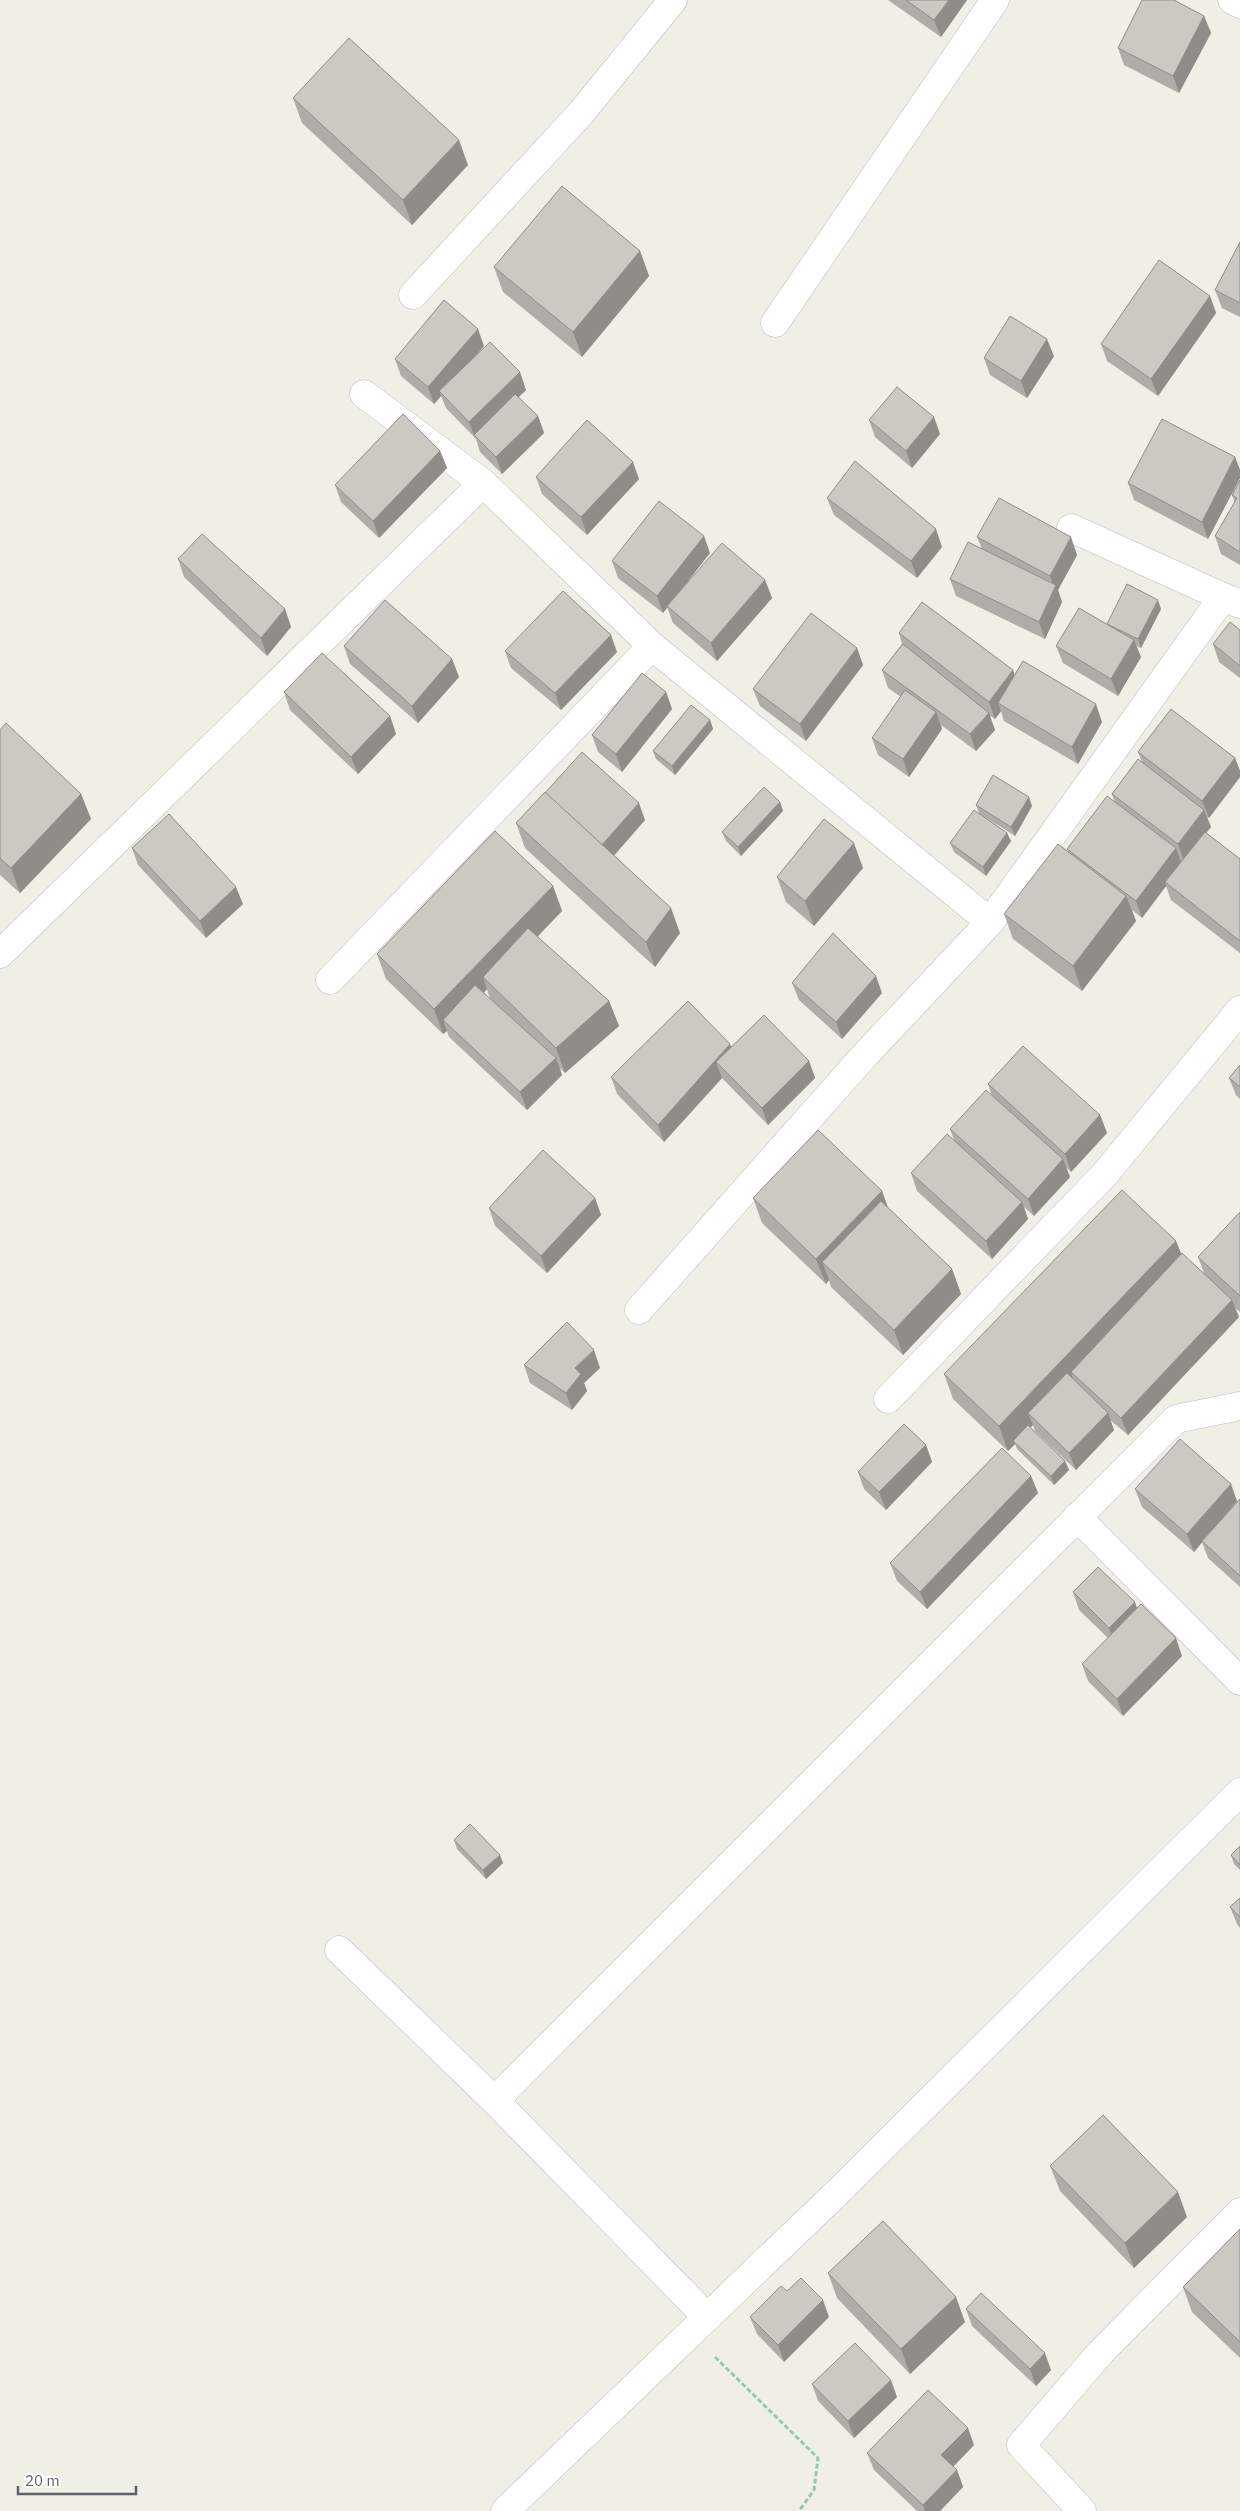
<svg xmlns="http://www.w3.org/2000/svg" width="1240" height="2511" viewBox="0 0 1240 2511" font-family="'IBM Plex Sans',sans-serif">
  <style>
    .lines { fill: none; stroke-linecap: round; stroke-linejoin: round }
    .street-casing { stroke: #bbbdc2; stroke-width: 29 }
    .path { stroke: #9ac7ac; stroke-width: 3; stroke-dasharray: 5 2.5; stroke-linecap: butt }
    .street { stroke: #fff; stroke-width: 28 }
    .wall { fill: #afada8; fill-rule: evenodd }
    .shaded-wall { fill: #8f8d88 }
    .building { fill: #ccc9c3; stroke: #8f8d88 }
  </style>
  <rect width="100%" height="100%" fill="#f0efe6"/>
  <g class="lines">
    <g class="street-casing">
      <g id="street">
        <polyline points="1232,0 1240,4"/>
        <polyline points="413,295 581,113 673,0"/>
        <polyline points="775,323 995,0"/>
        <polyline points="364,394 483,483 652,646 990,922 1223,597 1240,604"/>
        <polyline points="1071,528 1223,597"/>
        <polyline points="0,954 483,483"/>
        <polyline points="330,980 652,646"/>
        <polyline points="639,1310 865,1055 990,922"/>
        <polyline points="888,1399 1105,1174 1240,1010"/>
        <polyline points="1077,1517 1240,1681"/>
        <polyline points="339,1950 497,2103"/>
        <polyline points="707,2317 497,2103 506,2089 1176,1419 1240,1406"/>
        <polyline points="505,2511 843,2187 1240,1792"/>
        <polyline points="1082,2511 1021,2445 1101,2352 1240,2212"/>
      </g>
    </g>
    <polyline class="path" points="715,2357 818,2458 814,2490 799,2511"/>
    <use href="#street" class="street"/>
  </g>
  <g class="wall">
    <polygon points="888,0 967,0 941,37"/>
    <polygon points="1204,16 1211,33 1179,93 1124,65 1118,48"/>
    <polygon points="293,98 468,165 412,225 302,123"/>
    <polygon points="1240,242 1240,317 1222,308 1215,290"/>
    <polygon points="640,251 649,276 582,357 503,292 494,267"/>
    <polygon points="1210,296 1216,313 1158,396 1107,361 1101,344"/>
    <polygon points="484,346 474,358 526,390 518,397 538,416 544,433 502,474 480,452 476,439 446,408 441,396 434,404 401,376 395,359"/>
    <polygon points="1054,356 1027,398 990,375 984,358"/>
    <polygon points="869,420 940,434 912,468 875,437"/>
    <polygon points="440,451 447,468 379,538 341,502 335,485"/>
    <polygon points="1235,457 1240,470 1240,478 1208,539 1134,500 1128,483"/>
    <polygon points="536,477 639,479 587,535 542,494"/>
    <polygon points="1240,480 1240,565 1221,554 1215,536 1235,503 1232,495"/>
    <polygon points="827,498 942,547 917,578 834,515"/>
    <polygon points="977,537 1077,555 1058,590 1062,602 1045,639 956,596 950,579 982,549"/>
    <polygon points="710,553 677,595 765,580 772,598 717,661 673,623 667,607 663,613 618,578 612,561"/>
    <polygon points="178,559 285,609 291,627 267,656 184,577"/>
    <polygon points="1161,609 1141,648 1136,646 1141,657 1118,696 1063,663 1056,646 1107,624"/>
    <polygon points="1240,630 1240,678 1219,662 1213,644"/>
    <polygon points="899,633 1013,670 1014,676 1102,722 1078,764 1004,721 1001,711 995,719 989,715 995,730 976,751 941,725 942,729 909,777 878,755 872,738 901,697 888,688 882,670 902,644"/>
    <polygon points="344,646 452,659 459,677 418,723 350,664"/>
    <polygon points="857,648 863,665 806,741 760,706 753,689"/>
    <polygon points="505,651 617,652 561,710 511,668"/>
    <polygon points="284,692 390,716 396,734 358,774 290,710"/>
    <polygon points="666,692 672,709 622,772 598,752 592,735"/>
    <polygon points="710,720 713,729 675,775 656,759 653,751"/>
    <polygon points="0,730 81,794 91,819 20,893 0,875"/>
    <polygon points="1138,752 1235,758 1240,771 1240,777 1209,818 1207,817 1211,827 1206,833 1240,859 1240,953 1171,900 1166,886 1142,918 1132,910 1136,921 1082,991 1013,939 1004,914 1068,851 1067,849 1115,803 1112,794 1142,762"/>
    <polygon points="780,802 783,811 741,856 726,841 722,832"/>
    <polygon points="976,805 1032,806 1015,836 985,817 1007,833 1011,841 986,876 954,852 950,843 979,813"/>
    <polygon points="645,820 614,856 680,933 655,967 525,848 516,823"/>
    <polygon points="132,848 243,904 206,938 138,865"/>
    <polygon points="863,868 814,926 786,902 777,877"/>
    <path d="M553 886 562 911 537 937 609 1001 619 1026 565 1073 560 1068 562 1075 527 1110 449 1037 447 1031 443 1034 386 979 377 954ZM487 989 490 999 484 993Z"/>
    <polygon points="792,983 882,993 842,1039 799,1000"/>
    <polygon points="731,1046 809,1061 815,1078 768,1125 722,1078 664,1142 617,1094 611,1077"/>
    <polygon points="1240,1065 1240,1099 1236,1095 1229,1078"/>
    <polygon points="988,1084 1100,1115 1107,1133 1071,1172 1066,1167 1070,1177 1034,1216 1024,1207 1028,1219 992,1259 917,1191 911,1173 954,1140 950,1129 992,1096"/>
    <polygon points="882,1191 888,1208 952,1269 961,1294 903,1355 831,1287 829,1280 826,1284 762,1223 753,1198"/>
    <polygon points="595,1198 601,1215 547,1273 495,1226 489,1208"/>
    <polygon points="1240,1212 1240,1312 1235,1308 1239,1317 1128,1435 1110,1420 1114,1430 1076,1470 1035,1431 1033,1425 1030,1427 1065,1461 1069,1470 1054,1485 1017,1449 1015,1444 1008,1451 953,1399 944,1374 1176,1241 1181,1254 1204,1273 1198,1257"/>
    <polygon points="524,1365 600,1368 584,1383 587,1391 572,1410 530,1383"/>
    <polygon points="926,1445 932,1462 886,1510 864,1489 858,1472"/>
    <polygon points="1031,1476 1038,1493 927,1609 897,1581 890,1563"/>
    <polygon points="1135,1489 1237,1501 1223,1518 1240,1499 1240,1587 1208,1558 1202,1542 1194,1552 1142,1507"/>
    <polygon points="1073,1592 1137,1608 1182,1656 1123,1716 1088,1681 1082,1664 1108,1638 1079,1610"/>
    <polygon points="454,1840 503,1863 486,1879 457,1849"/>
    <polygon points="1240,1846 1240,1870 1234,1864 1231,1855"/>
    <polygon points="1240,1898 1240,1928 1237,1924 1230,1907"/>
    <polygon points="1050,2166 1187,2217 1134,2268 1060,2191"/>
    <polygon points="1240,2229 1240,2358 1192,2312 1183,2287"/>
    <polygon points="828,2273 965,2322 910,2374 837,2298"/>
    <polygon points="787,2291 829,2317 784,2362 757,2334 750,2317"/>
    <polygon points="966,2309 1051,2370 1036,2386 972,2326"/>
    <polygon points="812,2384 897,2397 854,2438 818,2401"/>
    <polygon points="974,2445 953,2467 957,2470 963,2487 940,2511 917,2511 874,2470 867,2453"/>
  </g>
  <g class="shaded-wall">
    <polygon points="949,0 967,0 941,37 934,20"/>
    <polygon points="1204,16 1211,33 1179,93 1173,76"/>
    <polygon points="459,140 468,165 412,225 403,200"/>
    <polygon points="640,251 649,276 582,357 573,332"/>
    <polygon points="1210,296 1216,313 1158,396 1151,379"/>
    <polygon points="478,329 484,346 443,394 439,391 441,396 434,404 428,387"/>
    <polygon points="1047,339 1054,356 1027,398 1021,381"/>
    <polygon points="520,372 526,390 477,438 474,435 469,422"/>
    <polygon points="538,416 544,433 502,474 496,457"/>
    <polygon points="934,417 940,434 912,468 906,451"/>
    <polygon points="440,451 447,468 379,538 373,521"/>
    <polygon points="1235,457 1240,470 1240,478 1208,539 1202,522"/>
    <polygon points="633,462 639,479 587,535 581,517"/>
    <polygon points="936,529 942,547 917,578 911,561"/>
    <polygon points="704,536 710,553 663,613 657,596"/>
    <polygon points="1071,537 1077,555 1058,590 1062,602 1045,639 1039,622 1054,589 1050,576"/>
    <polygon points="765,580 772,598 717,661 711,643"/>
    <polygon points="1158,600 1161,609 1141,648 1138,639"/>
    <polygon points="285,609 291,627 267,656 261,638"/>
    <polygon points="611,635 617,652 561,710 555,693"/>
    <polygon points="1134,640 1141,657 1118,696 1111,679"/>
    <polygon points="857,648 863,665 806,741 800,724"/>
    <polygon points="452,659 459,677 418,723 412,706"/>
    <polygon points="1013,670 1019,688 998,703 1001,711 995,719 989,702"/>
    <polygon points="666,692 672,709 622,772 616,754"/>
    <polygon points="1096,704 1102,722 1078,764 1072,747"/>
    <polygon points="936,712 942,729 909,777 903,759"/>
    <polygon points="989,713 995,730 976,751 970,734"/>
    <polygon points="390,716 396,734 358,774 351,757"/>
    <polygon points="710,720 713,729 675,775 672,766"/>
    <polygon points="1235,758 1240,771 1240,777 1209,818 1202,801"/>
    <polygon points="81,794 91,819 20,893 11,868"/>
    <polygon points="1029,797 1032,806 1015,836 1011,827"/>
    <polygon points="780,802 783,811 741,856 738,847"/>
    <polygon points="639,803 645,820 607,863 600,846"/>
    <polygon points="1204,810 1211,827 1184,861 1178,844"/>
    <polygon points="1007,833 1011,841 986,876 983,867"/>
    <polygon points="854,843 863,868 814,926 805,901"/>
    <polygon points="1176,848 1182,865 1165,882 1166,886 1142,918 1136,901"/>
    <polygon points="553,886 562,911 491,985 483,977 487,989 451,1027 443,1020 447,1031 443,1034 434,1009"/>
    <polygon points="236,887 243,904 206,938 200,921"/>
    <polygon points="1126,896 1136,921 1082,991 1073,966"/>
    <polygon points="671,908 680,933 655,967 646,942"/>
    <polygon points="876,976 882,993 842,1039 836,1022"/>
    <polygon points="609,1001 619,1026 565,1073 556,1048"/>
    <polygon points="730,1044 737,1061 716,1062 722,1078 664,1142 658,1125"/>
    <polygon points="556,1058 562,1075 527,1110 520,1092"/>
    <polygon points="809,1061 815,1078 768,1125 762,1108"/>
    <polygon points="1100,1115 1107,1133 1071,1172 1065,1154"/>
    <polygon points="1063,1159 1070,1177 1034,1216 1028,1199"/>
    <polygon points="882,1191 891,1216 822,1262 829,1280 826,1284 816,1259"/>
    <polygon points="595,1198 601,1215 547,1273 541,1256"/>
    <polygon points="1022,1202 1028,1219 992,1259 986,1241"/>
    <polygon points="1176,1241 1186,1266 1071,1372 1074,1382 1028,1413 1033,1425 1016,1443 1013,1441 1015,1444 1008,1451 999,1426"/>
    <polygon points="952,1269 961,1294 903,1355 894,1330"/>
    <polygon points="1232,1300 1239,1317 1128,1435 1121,1418"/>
    <polygon points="594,1350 600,1368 584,1383 587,1391 572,1410 566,1393 575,1368"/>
    <polygon points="1108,1413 1114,1430 1076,1470 1069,1453"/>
    <polygon points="926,1445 932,1462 886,1510 879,1492"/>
    <polygon points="1065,1461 1069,1470 1054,1485 1051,1476"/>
    <polygon points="1031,1476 1038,1493 927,1609 920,1592"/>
    <polygon points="1231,1484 1237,1501 1194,1552 1187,1534"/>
    <polygon points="1135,1602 1141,1620 1116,1646 1109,1628"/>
    <polygon points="1176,1638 1182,1656 1123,1716 1117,1699"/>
    <polygon points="500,1855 503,1863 486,1879 483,1870"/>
    <polygon points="1178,2192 1187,2217 1134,2268 1125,2243"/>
    <polygon points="956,2297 965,2322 910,2374 901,2349"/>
    <polygon points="823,2300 829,2317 784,2362 778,2345"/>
    <polygon points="1045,2353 1051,2370 1036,2386 1030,2369"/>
    <polygon points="891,2380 897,2397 854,2438 848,2421"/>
    <polygon points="968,2428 974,2445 948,2472 941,2455"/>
    <polygon points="957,2470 963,2487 940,2511 925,2511 923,2505"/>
  </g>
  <g class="building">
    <polygon points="906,0 949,0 934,20"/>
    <polygon points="1142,0 1174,0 1204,16 1173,76 1118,48"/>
    <polygon points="349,38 459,140 403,200 293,98"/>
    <polygon points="562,186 640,251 573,332 494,267"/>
    <polygon points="1240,242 1240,303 1215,290"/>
    <polygon points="1159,260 1210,296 1151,379 1101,344"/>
    <polygon points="444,300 478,329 428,387 395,359"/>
    <polygon points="1010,316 1047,339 1021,381 984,358"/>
    <polygon points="490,342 520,372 469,422 439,391"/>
    <polygon points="897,387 934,417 906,451 869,420"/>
    <polygon points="515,394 538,416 496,457 474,435"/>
    <polygon points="403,414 440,451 373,521 335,485"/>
    <polygon points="1162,419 1235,457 1202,522 1128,483"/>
    <polygon points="587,420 633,462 581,517 536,477"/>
    <polygon points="855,461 936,529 911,561 827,498"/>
    <polygon points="1240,480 1240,552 1215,536 1237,498 1232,495"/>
    <polygon points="999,498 1071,537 1050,576 977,537"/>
    <polygon points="659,501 704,536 657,596 612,561"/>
    <polygon points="202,534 285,609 261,638 178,559"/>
    <polygon points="968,542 1056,585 1039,622 950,579"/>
    <polygon points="722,543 765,580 711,643 667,606"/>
    <polygon points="1127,584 1158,600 1138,639 1107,624"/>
    <polygon points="563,591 611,635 555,693 505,651"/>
    <polygon points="385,600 452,659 412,706 344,646"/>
    <polygon points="922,602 1013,670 989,702 899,633"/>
    <polygon points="1079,608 1134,640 1111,679 1056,646"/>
    <polygon points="811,613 857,648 800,724 753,689"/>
    <polygon points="1230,622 1240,630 1240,666 1213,644"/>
    <polygon points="903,644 989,713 970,734 882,670"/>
    <polygon points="322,653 390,716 351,757 284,692"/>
    <polygon points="1023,661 1096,704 1072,747 998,703"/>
    <polygon points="642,673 666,692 616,754 592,735"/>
    <polygon points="905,690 936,712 903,759 872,738"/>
    <polygon points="691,705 710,720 672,766 653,751"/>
    <polygon points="1171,709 1235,758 1202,801 1138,752"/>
    <polygon points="6,723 81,794 11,868 0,858 0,730"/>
    <polygon points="582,752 639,803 602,845 545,793"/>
    <polygon points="1138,759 1204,810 1178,844 1112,794"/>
    <polygon points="993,775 1029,797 1011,827 976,805"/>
    <polygon points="764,787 780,802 738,847 722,832"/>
    <polygon points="545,792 671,908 646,942 516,823"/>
    <polygon points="1107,796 1176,848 1136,901 1067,849"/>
    <polygon points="974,810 1007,833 983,867 950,843"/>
    <polygon points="169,814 236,887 200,921 132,848"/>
    <polygon points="824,819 854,843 805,901 777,877"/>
    <polygon points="495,831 553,886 434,1009 377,954"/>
    <polygon points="1205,832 1240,859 1240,941 1165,882"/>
    <polygon points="1058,844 1126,896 1073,966 1004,914"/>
    <polygon points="528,928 609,1001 556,1048 483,977"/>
    <polygon points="833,933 876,976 836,1022 792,983"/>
    <polygon points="475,985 556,1058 520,1092 443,1020"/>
    <polygon points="688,1001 730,1044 658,1125 611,1077"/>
    <polygon points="764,1015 809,1061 762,1108 716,1062"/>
    <polygon points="1023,1046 1100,1115 1065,1154 988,1084"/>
    <polygon points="1240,1065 1240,1087 1229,1078"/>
    <polygon points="986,1090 1063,1159 1028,1199 950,1129"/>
    <polygon points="818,1130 882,1191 816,1259 753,1198"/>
    <polygon points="947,1134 1022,1202 986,1241 911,1173"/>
    <polygon points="543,1150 595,1198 541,1256 489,1208"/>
    <polygon points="1122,1190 1176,1241 999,1426 944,1374"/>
    <polygon points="881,1201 952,1269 894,1330 822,1262"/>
    <polygon points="1240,1212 1240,1296 1198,1257"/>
    <polygon points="1182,1253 1232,1300 1121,1418 1071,1372"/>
    <polygon points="567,1322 594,1350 575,1368 581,1374 566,1393 524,1365"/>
    <polygon points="1067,1373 1108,1413 1069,1453 1028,1413"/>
    <polygon points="904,1424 926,1445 879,1492 858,1472"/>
    <polygon points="1028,1425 1065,1461 1051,1476 1013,1441"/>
    <polygon points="1180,1439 1231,1484 1187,1534 1135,1489"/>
    <polygon points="1002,1448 1031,1476 920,1592 890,1563"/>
    <polygon points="1240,1499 1240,1576 1202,1541"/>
    <polygon points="1098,1567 1135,1602 1109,1628 1073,1592"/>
    <polygon points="1141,1604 1176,1638 1117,1699 1082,1664"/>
    <polygon points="470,1824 500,1855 483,1870 454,1840"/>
    <polygon points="1240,1846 1240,1865 1231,1855"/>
    <polygon points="1240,1898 1240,1917 1230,1907"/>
    <polygon points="1103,2115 1178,2192 1125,2243 1050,2166"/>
    <polygon points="883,2221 956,2297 901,2349 828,2273"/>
    <polygon points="1240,2229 1240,2342 1183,2287"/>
    <polygon points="801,2278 823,2300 778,2345 750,2317 781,2286 787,2291"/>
    <polygon points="981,2293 1045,2353 1030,2369 966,2309"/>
    <polygon points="855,2343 891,2380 848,2421 812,2384"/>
    <polygon points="928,2390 968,2428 941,2455 957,2470 923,2505 867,2453"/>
  </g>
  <path d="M18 2486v8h118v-8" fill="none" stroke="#5e6167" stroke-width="2.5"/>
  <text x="25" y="2486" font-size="15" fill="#5e6167" stroke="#ffffff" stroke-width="4" paint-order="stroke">20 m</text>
</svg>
